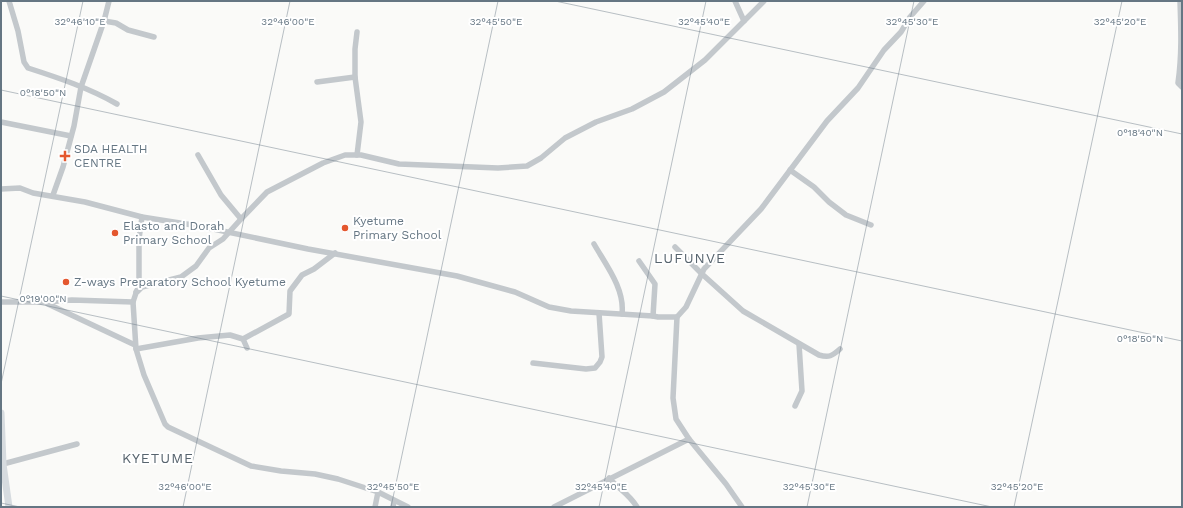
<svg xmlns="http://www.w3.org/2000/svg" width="1183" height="508" viewBox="0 0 1183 508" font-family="'Work Sans',sans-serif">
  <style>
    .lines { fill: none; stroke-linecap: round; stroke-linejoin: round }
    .minor { stroke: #c3c8cc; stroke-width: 5.5 }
    .major { stroke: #d6dbdf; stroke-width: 7 }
    .ticks { fill: none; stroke: #657683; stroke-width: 1; stroke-opacity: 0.45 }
    .poi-dot { fill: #e4572e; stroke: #fff; stroke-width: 1.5 }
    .labels { text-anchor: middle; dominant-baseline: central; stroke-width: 4; stroke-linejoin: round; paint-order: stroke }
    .poi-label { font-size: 12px; fill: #657683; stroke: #fff; text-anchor: start }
    .quarter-label { font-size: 14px; letter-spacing: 1px; fill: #57646e; stroke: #fff }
    .ticks-label { font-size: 10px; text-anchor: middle; fill: #657683; stroke: #fff; stroke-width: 4; stroke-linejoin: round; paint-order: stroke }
  </style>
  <rect width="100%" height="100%" fill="#fafaf8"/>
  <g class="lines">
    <g class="minor">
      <path d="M9 1 18 31 24 62 28 68C59 78 89 88 117 104"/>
      <polyline points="735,1 744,21"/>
      <path d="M1180 1C1181 29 1182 55 1178 83L1182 87"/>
      <polyline points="104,21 116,23 128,30 154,37"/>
      <polyline points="357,32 355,49 355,77 361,122 357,155"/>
      <polyline points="317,82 355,77"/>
      <polyline points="1,122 71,136"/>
      <polyline points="198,155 221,195 241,219"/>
      <polyline points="790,170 814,187 829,202 846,215 871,225"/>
      <polyline points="1,189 20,188 33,193 85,202 142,217 199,226 308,249 457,276 515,292 549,307 571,311 653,316 658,317 677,317 686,307 704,269 761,209 827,121 858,88 884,50 901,32 910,17 924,1"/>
      <polyline points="53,195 63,167 74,126 81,87 104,21 109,1"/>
      <path d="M594 244C606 265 625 289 622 314"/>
      <path d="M675 247 702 274 743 311 819 355C829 358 832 356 840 349"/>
      <polyline points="639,261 655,284 653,316"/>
      <polyline points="136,292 139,287 139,239 142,217"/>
      <polyline points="1,302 45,302 72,300 133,302 136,293 142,287 181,277 196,266 209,248 223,239 241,219 267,192 323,163 345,155 361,155 399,164 498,168 527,166 541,158 565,138 596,122 632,109 664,92 705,60 764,1"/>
      <polyline points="133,302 136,349 144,375 165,424 168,427 251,466 281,471 315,474 338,479 378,492 408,507"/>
      <polyline points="48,304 135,345"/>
      <polyline points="677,317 673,398 676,419 689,439 726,484 742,507"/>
      <polyline points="243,339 289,314 290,291 302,275 314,269 335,253"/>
      <polyline points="136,349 198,338 230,335 243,339 247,348"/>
      <polyline points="533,363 586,369 595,368 600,362 602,357 599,313"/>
      <polyline points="795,406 802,391 799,344"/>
      <polyline points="3,464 77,444"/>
      <path d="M609 478C618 488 630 495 637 507"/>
      <polyline points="375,507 378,492"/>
      <polyline points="393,507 394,501"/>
      <polyline points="554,507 689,439"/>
    </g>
    <polyline class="major" points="1,413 3,464 9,507"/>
  </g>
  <path class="ticks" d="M555 1 1182 134M1 90 1182 341M1 296 992 507M1 384 83 1M1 503 20 507M183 507 290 1M391 507 498 1M599 507 706 1M807 507 914 1M1014 507 1122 1"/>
  <g class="poi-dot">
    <path d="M63 150h4v4h4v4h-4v4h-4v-4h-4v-4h4z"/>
    <circle cx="345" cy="228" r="4"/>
    <circle cx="115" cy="233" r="4"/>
    <circle cx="66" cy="282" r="4"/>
  </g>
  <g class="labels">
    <g class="poi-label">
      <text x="74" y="149">SDA HEALTH<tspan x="74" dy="14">CENTRE</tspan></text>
      <text x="353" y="221">Kyetume<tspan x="353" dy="14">Primary School</tspan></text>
      <text x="123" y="226">Elasto and Dorah<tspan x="123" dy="14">Primary School</tspan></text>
      <text x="74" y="282">Z-ways Preparatory School Kyetume</text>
    </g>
    <g class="quarter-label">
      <text x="690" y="258">LUFUNVE</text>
      <text x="158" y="458">KYETUME</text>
    </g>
  </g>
  <g class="ticks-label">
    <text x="80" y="25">32°46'10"E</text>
    <text x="288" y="25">32°46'00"E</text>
    <text x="496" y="25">32°45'50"E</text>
    <text x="704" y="25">32°45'40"E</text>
    <text x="912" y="25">32°45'30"E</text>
    <text x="1120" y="25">32°45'20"E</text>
    <text x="43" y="96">0°18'50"N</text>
    <text x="1140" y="136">0°18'40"N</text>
    <text x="43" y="302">0°19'00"N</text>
    <text x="1140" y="342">0°18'50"N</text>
    <text x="185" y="490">32°46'00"E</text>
    <text x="393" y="490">32°45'50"E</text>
    <text x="601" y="490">32°45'40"E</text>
    <text x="809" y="490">32°45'30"E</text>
    <text x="1017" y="490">32°45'20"E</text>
  </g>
  <rect width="1183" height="508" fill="none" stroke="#657683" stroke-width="4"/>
</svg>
